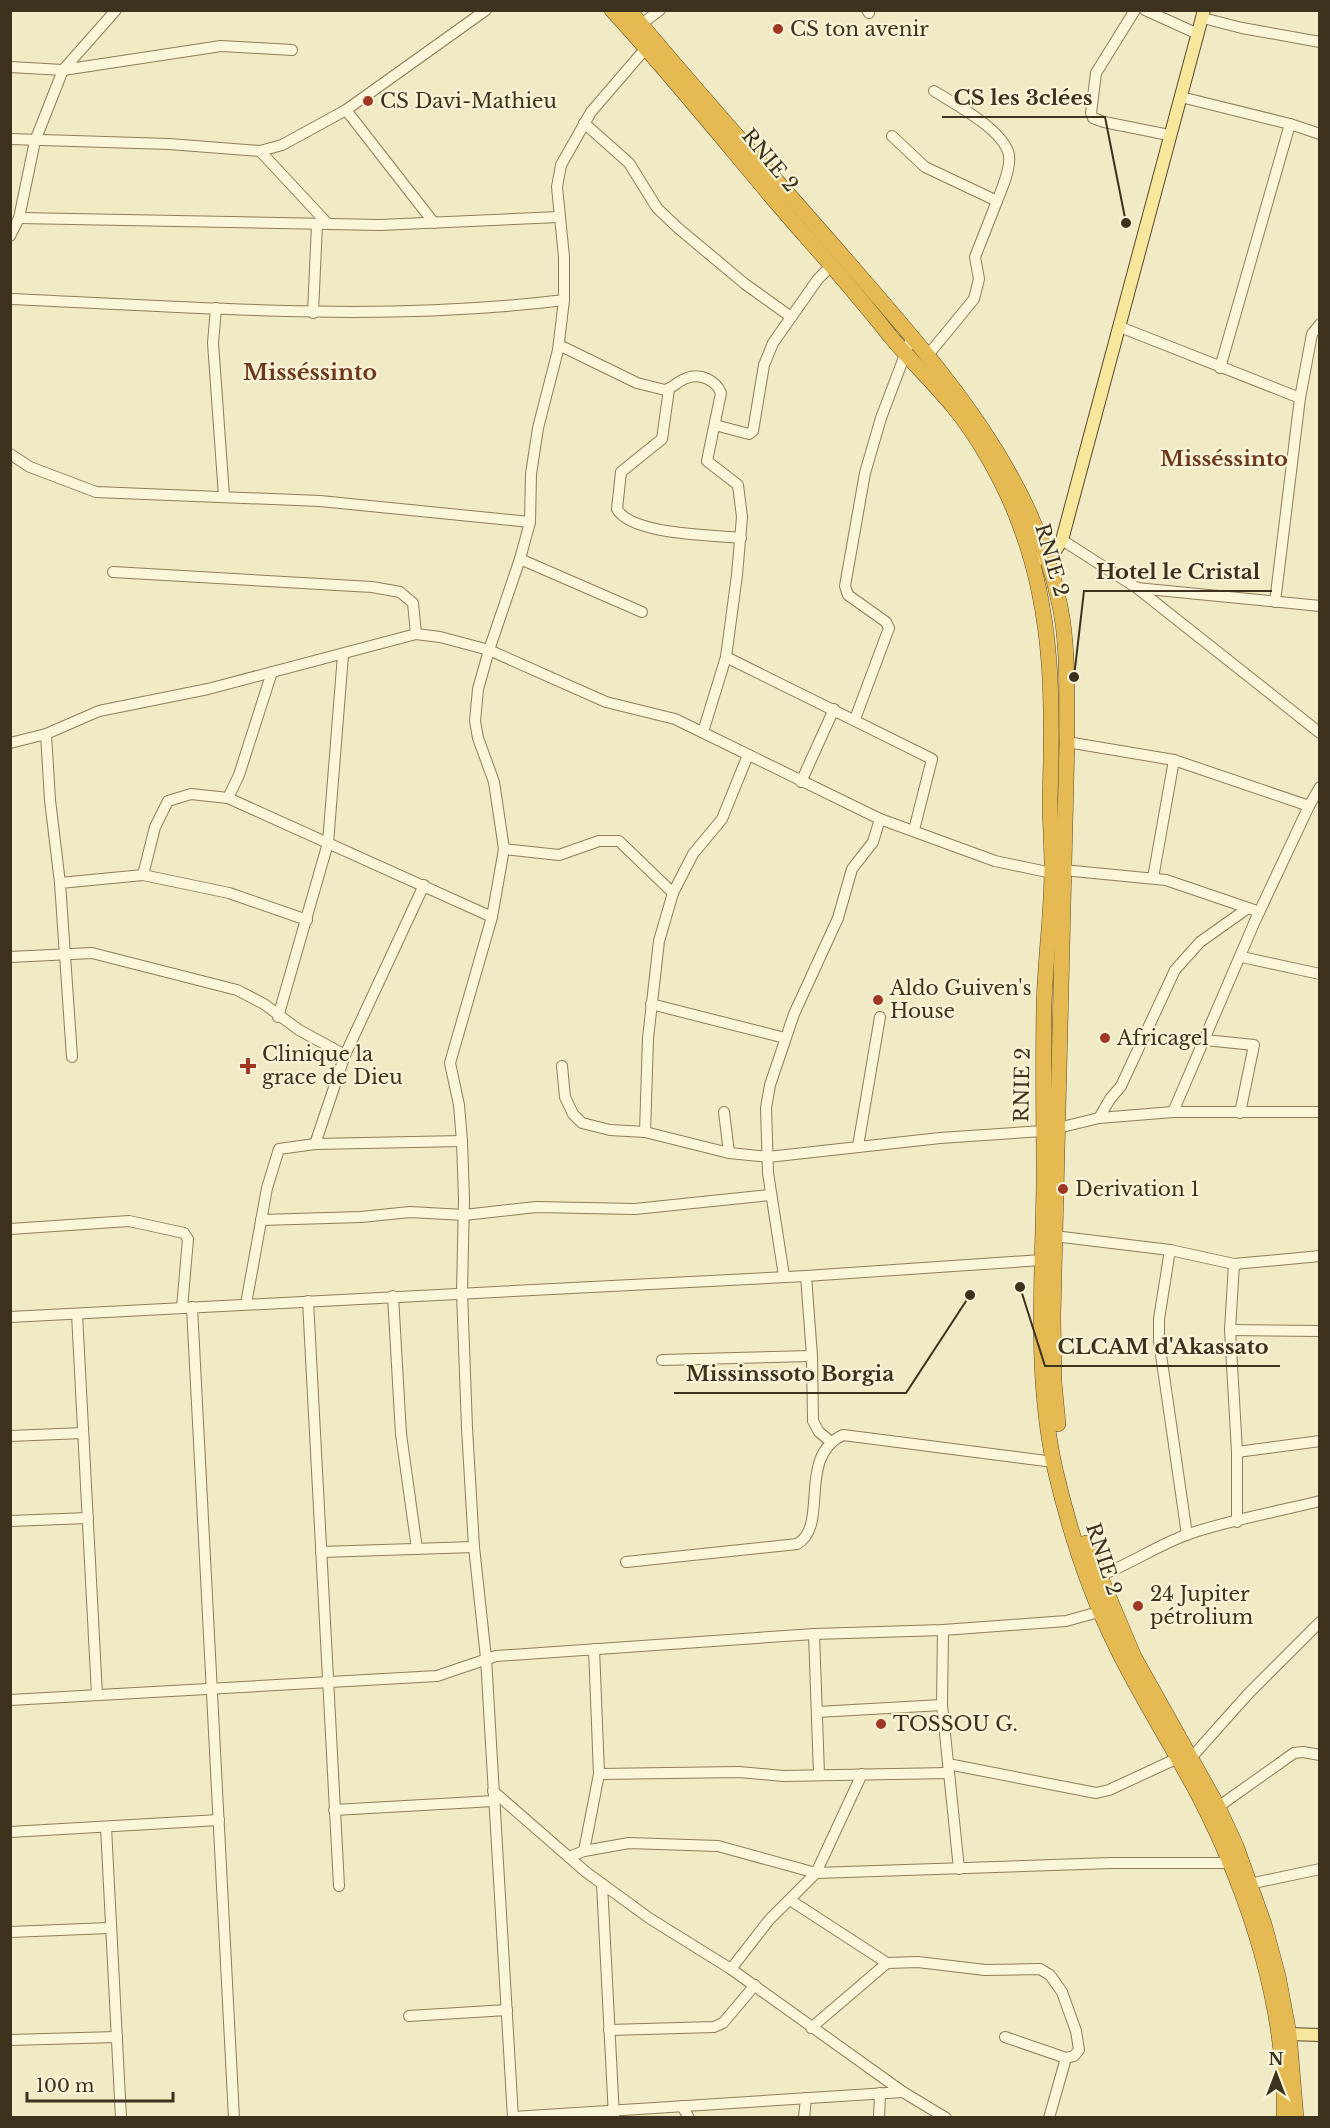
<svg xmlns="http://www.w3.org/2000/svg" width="1330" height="2128" viewBox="0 0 1330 2128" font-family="'Libre Baskerville',serif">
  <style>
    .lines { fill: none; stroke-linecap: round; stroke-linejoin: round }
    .minor-casing { stroke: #8e7d5a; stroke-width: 12 }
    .major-casing { stroke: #5c4a2e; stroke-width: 14 }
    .highway-casing { stroke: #5c4a2e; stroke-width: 16 }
    .minor { stroke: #fbf6da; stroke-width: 10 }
    .major { stroke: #f6e79c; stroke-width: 12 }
    .highway { stroke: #e5ba52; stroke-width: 15 }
    .poi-dot { fill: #a13725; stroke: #f8f3d6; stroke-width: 2 }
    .labels { text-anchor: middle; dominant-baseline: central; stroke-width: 4.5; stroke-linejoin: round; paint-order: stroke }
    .poi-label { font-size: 20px; fill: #3d321e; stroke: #f8f3d6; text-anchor: start }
    .street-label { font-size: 20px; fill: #3d321e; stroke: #f8f3d6 }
    .neighbourhood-label { font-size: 21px; font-weight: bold; fill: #6d381b; stroke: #f8f3d6 }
    .quarter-label { font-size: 22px; font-weight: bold; fill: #6d381b; stroke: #f8f3d6 }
    .leader { fill: none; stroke: #3d321e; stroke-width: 2 }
    .callout-dot { fill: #3d321e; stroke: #f8f3d6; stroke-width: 2 }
    .callout-label { font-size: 21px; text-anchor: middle; font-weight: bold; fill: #3d321e; stroke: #f8f3d6; stroke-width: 4.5; stroke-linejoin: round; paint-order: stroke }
  </style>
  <rect width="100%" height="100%" fill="#f1ebc5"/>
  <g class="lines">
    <g class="minor-casing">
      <g id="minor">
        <polyline points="867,10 869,13"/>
        <polyline points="1135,10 1096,73 1091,113 1093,118 1104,122 1169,135"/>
        <polyline points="1145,10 1198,34"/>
        <polyline points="1203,18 1242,28 1320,42"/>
        <polyline points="640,25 660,10"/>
        <polyline points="10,67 63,70 221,46 292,50"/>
        <polyline points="1181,97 1290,124 1220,368"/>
        <polyline points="346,110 434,223"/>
        <polyline points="584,123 629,163 657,208 678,228 745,284 791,317"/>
        <polyline points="1290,124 1320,134"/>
        <path d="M892 136 925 167 997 201C1002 189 1011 168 1009 155 1004 130 955 104 934 91"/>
        <polyline points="10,139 169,144 260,151 282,145 346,110 486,10"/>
        <polyline points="260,151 327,223"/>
        <polyline points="19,218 380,225 559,217"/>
        <polyline points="10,236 19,218 35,141 63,70 116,10"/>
        <path d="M10 299C195 307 380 323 564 300"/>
        <polyline points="216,308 213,343 224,496"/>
        <polyline points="313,313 317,224"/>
        <polyline points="1120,327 1300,398 1275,602"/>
        <path d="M559 345 637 383 665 390C673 388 679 380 687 378 700 373 716 380 721 393L707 461 738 485 742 517 737 575 726 657 703 732"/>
        <polyline points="928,355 974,299 979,279 975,257 997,201"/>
        <path d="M669 389 662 439 621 472 617 509C631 535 713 535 741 538"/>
        <polyline points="1300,398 1312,334 1320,324"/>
        <polyline points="715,425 749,434 753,431 764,365 773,343 818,279 833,264"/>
        <polyline points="10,454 30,467 96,492 320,501 530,522"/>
        <polyline points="1062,540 1137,588 1320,606"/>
        <polyline points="520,559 642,612"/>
        <polyline points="113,572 372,587 400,592 413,603 416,634"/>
        <polyline points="1137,588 1320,733"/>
        <polyline points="726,657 932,759 914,830"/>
        <polyline points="855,719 889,628 886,622 848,595 845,586 865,473 881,418 912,336"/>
        <polyline points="46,734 50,800 60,883"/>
        <polyline points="1067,742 1174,760 1309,806 1320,787"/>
        <polyline points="10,743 46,734 99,711 208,689 416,634 440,637 489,650 606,702 675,719 880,819 995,861 1052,873"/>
        <polyline points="801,782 834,709"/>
        <polyline points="228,798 492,917"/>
        <polyline points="504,849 559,855 599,841 619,841 673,893"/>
        <polyline points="1063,870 1166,880 1254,910"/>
        <polyline points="143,875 229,893 307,920"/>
        <polyline points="1153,878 1174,760"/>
        <polyline points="10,957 92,953 237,990 264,1004 299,1030 345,1055 424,885"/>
        <polyline points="1242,957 1320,974"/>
        <polyline points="651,1004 785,1038"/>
        <polyline points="278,1017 328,843 343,655"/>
        <polyline points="1205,1040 1254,1045 1240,1113"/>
        <polyline points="72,1057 60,883 143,875 155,827 168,801 191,794 228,798 239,775 272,672"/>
        <polyline points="562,1066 565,1097 573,1114 582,1123 610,1130 645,1132 729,1153 768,1157 940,1138 1043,1131"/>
        <polyline points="724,1112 729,1153"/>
        <polyline points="1173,1112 1255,921 1309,806"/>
        <polyline points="1099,1118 1110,1099 1121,1086 1175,970 1200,942 1248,908"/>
        <polyline points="1058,1128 1099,1118 1173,1112 1320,1112"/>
        <polyline points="645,1132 648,1038 659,941 673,893 693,854 722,819 748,755"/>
        <polyline points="315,1144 345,1055"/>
        <polyline points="858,1146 880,1017"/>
        <polyline points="261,1220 361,1217 410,1212 464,1215 536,1207 635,1209 770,1195"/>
        <polyline points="10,1229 129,1221 184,1233 188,1239 182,1308"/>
        <polyline points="1054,1236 1170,1250 1234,1264 1320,1256"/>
        <polyline points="1170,1250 1159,1319 1159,1341 1187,1535"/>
        <polyline points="1234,1264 1230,1330 1237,1452 1237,1522"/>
        <polyline points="784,1276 768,1173 766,1108 770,1085 794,1014 838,918 852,869 873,842 880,819"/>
        <polyline points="806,1276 812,1356 813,1421 819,1432 830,1441"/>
        <polyline points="393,1296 401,1434 417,1549"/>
        <polyline points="308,1301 339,1886"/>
        <polyline points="246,1304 267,1188 279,1149 315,1144 462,1141"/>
        <polyline points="192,1307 234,2118"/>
        <polyline points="77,1314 97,1695"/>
        <polyline points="10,1317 806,1276 1042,1260"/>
        <polyline points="1230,1330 1320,1331"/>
        <polyline points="662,1360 812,1356"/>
        <polyline points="10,1436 83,1433"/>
        <polyline points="1237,1452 1320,1441"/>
        <polyline points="10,1521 88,1518"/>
        <polyline points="321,1552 474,1547"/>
        <path d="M626 1562 797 1544C830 1526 796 1457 843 1435L1054 1462"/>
        <path d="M1099 1576C1129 1565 1156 1546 1186 1535 1228 1520 1276 1512 1320 1501"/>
        <polyline points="943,1630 942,1705 959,1869"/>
        <polyline points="814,1634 819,1774"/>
        <polyline points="594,1649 599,1774 739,1772 783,1776 949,1773"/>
        <polyline points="10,1700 437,1676 496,1656 814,1634 943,1630 1066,1621 1106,1610"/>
        <polyline points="817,1712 942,1705"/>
        <polyline points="1191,1758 1248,1694 1320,1622"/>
        <polyline points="948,1764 1096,1793 1109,1790 1178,1758"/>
        <polyline points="493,1791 586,1872 649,1918 731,1969 903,2092 946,2118"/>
        <polyline points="1218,1807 1294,1753 1303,1752 1320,1755"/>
        <polyline points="334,1810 494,1801"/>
        <polyline points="106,1827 121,2118"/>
        <polyline points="10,1832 219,1820"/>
        <polyline points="584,1851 599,1774"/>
        <polyline points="569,1857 584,1851 629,1843 718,1846 816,1873 1111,1863 1229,1863"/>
        <polyline points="602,1884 614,2117"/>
        <polyline points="1249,1884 1320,1869"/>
        <polyline points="790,1900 887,1963 918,1962 985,1970 1040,1969 1050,1975 1062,1992 1076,2031 1079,2050 1074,2056 1066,2058 1005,2037"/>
        <polyline points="10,1932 109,1928"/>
        <polyline points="731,1969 769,1920 816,1873 862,1774"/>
        <polyline points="409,2016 507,2010"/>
        <polyline points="811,2028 887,1963"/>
        <polyline points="609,2030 714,2027 723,2023 755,1985"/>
        <polyline points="10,2040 117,2037"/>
        <polyline points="682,2106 689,2118"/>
        <polyline points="513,2117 903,2092"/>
        <polyline points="513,2118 486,1658 474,1547 467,1428 462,1292 464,1199 462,1141 459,1105 450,1063 492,917 504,849 494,782 478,738 475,721 478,689 489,650 520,559 530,522 531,474 538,428 558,350 564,300 564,257 557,187 561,165 591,112 646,48"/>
        <polyline points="804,2118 806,2098"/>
        <polyline points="879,2118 880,2093"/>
        <polyline points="1049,2118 1066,2058"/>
      </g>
    </g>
    <g class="major-casing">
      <g id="major">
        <polyline points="1039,559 1055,551 1062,540 1204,10"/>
        <polyline points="1289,2034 1320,2035"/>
      </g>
    </g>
    <g class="highway-casing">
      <g id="highway">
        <path d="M612 10C667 70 718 133 770 195 810 242 852 287 890 336 910 360 932 381 952 405 979 437 1006 486 1020 525 1054 614 1053 706 1050 799 1050 822 1052 845 1052 868 1052 914 1045 961 1044 1007 1043 1065 1044 1123 1044 1181 1043 1277 1034 1374 1055 1469 1069 1529 1088 1589 1115 1644 1140 1696 1172 1745 1199 1796 1249 1893 1287 2008 1284 2118"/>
        <path d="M629 10C699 95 774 177 846 260 935 363 1032 468 1060 606 1069 650 1066 697 1067 742L1053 1315 1054 1382 1058 1424"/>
        <polyline points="1086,1543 1134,1657 1218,1807 1236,1846 1264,1924 1278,1976 1289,2034 1296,2118"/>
      </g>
    </g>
    <use href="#minor" class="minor"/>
    <use href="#major" class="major"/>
    <use href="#highway" class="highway"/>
  </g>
  <g class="poi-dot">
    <circle cx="778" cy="29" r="6"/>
    <circle cx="368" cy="101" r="6"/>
    <circle cx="878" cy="1000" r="6"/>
    <circle cx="1105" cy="1038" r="6"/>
    <path d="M245 1057h6v6h6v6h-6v6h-6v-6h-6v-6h6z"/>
    <circle cx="1063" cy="1189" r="6"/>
    <circle cx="1138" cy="1606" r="6"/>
    <circle cx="881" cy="1724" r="6"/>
  </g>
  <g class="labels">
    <g class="poi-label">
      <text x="790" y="29">CS ton avenir</text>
      <text x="380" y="101">CS Davi-Mathieu</text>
      <text x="890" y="988">Aldo Guiven's<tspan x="890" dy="23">House</tspan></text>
      <text x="1117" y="1038">Africagel</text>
      <text x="262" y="1054">Clinique la<tspan x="262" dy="23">grace de Dieu</tspan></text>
      <text x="1075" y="1189">Derivation 1</text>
      <text x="1150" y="1594">24 Jupiter<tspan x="1150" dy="23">pétrolium</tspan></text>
      <text x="893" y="1724">TOSSOU G.</text>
    </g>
    <g class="street-label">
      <text transform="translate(770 160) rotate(50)">RNIE 2</text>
      <text transform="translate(1052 560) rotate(74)">RNIE 2</text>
      <text transform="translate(1022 1085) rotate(-89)">RNIE 2</text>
      <text transform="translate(1104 1559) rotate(72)">RNIE 2</text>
    </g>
    <g class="neighbourhood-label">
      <text x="1224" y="459">Misséssinto</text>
    </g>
    <g class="quarter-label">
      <text x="310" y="372">Misséssinto</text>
    </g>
  </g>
  <path class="leader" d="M1126 223L1105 117H942M1074 677L1084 591H1272M1020 1287L1045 1366H1280M970 1295L906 1393H674"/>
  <g class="callout-dot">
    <circle cx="1126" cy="223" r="6"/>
    <circle cx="1074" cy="677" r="6"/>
    <circle cx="1020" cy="1287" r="6"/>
    <circle cx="970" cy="1295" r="6"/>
  </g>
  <g class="callout-label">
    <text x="1023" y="105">CS les 3clées</text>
    <text x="1178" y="579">Hotel le Cristal</text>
    <text x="1163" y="1354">CLCAM d'Akassato</text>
    <text x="790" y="1381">Missinssoto Borgia</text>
  </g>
  <rect width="1330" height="2128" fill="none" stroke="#3d321e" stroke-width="24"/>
  <g transform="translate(1276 2074)" stroke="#f8f3d6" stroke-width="4.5" paint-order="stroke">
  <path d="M0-4.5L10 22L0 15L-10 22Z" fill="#3d321e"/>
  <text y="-9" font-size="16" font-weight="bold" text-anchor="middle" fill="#3d321e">N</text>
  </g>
  <path d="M27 2092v9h146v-9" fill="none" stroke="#3d321e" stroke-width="3"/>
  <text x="36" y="2092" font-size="18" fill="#3d321e" stroke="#f8f3d6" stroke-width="4.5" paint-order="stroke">100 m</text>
</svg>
